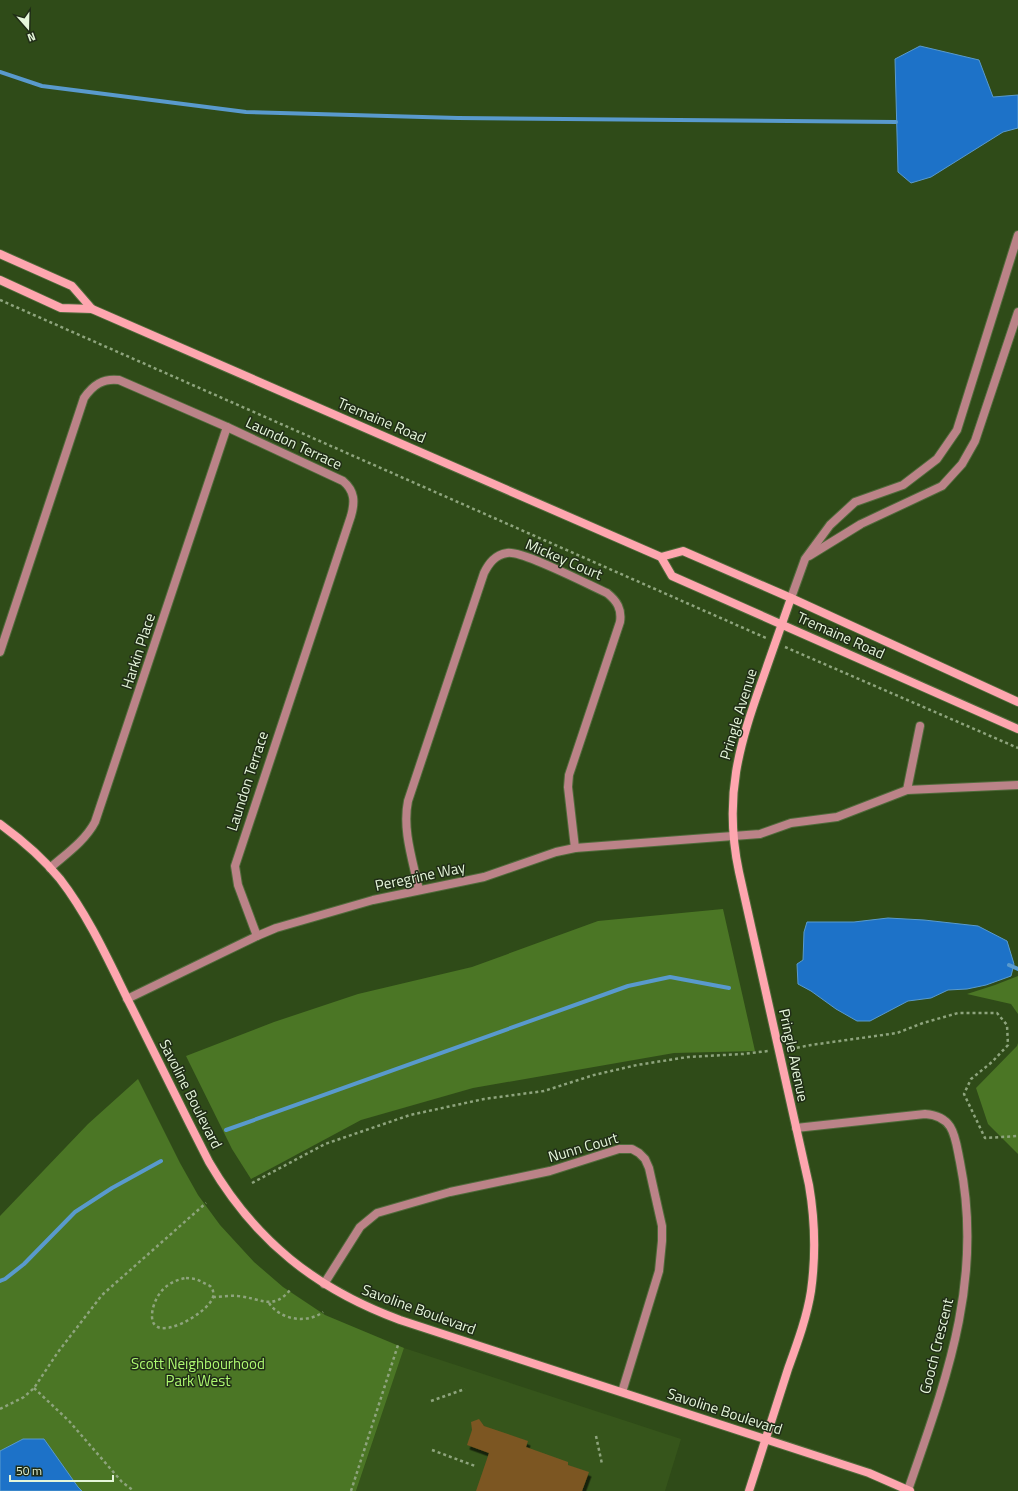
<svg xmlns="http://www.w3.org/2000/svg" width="1018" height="1491" viewBox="0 0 1018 1491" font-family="'Titillium Web',sans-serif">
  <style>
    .built { fill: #36551b }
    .green { fill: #4b7625 }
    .water { fill: #1d72c8; stroke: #599acd }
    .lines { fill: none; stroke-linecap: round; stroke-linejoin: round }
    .stream { stroke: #599acd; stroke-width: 4 }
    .building { fill: #7b5622; filter: url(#shadow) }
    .lane-casing { stroke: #506a3b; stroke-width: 10 }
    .street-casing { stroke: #506a3b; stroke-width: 10 }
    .secondary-casing { stroke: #506a3b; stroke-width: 10 }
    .path { stroke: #8ea47d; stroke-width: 2.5; stroke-dasharray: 3 3; stroke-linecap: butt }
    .lane { stroke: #bb8388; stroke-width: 8 }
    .street { stroke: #bb8388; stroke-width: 8 }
    .secondary { stroke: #fea6af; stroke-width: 8 }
    .labels { text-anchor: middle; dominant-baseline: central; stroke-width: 3; stroke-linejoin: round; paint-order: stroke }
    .street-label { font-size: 15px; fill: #e5f6da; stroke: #202d17 }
    .park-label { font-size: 15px; fill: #aef971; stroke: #202d17 }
  </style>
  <defs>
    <filter id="shadow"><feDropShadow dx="2.5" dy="4.5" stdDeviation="0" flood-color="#0009"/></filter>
  </defs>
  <rect width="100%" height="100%" fill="#2f4b18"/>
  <polygon class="built" points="404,1348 681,1439 665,1491 356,1491"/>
  <g class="green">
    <polygon points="723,909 755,1051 674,1053 473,1088 361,1120 251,1179 232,1149 186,1056 274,1022 358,994 472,967 598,921"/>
    <polygon points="1018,976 1018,1014 1011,1004 967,994 995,985"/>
    <polygon points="1018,1043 1018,1154 988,1124 976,1088 1017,1046"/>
    <polygon points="138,1079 180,1163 198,1195 220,1225 254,1262 283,1287 325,1315 404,1348 356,1491 0,1491 0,1216 88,1124"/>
  </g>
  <g class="water">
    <polygon points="920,46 979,60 993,97 1018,95 1018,128 1003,132 931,177 911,183 898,172 895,59"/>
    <polygon points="888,918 924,920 978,926 1007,941 1014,964 1011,976 986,985 967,989 948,990 931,998 908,1001 870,1021 857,1021 836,1009 811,991 798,984 797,964 803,960 804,932 807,922 854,922"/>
    <polygon points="23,1439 44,1439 78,1487 82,1491 0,1491 0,1451"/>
  </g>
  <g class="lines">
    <g class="stream">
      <polyline points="0,72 42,86 246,112 458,118 896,122"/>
      <polyline points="1009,965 1018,969"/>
      <polyline points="226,1130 628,986 670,977 729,988"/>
      <polyline points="0,1281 5,1279 24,1264 75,1212 112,1188 161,1161"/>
    </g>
  </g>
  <polygon class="building" points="479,1419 484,1426 528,1441 526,1447 568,1462 568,1465 589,1472 582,1491 476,1491 489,1453 467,1445 472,1430 471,1422"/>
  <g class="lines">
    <g class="lane-casing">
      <g id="lane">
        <polyline points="809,556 861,524 942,486 962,464 975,441 1018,312"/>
        <polyline points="791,598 805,559 830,525 855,502 903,485 937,459 957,430 1018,235"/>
        <polyline points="907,790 920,726"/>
        <polyline points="733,836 760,834 791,823 837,817 907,790 1018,785"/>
      </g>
    </g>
    <g class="street-casing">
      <g id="street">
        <path d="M0 652 84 398C93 385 103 378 119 380L227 427 343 481C355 491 355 502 351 516L235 866 238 885 257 936"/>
        <path d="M50 868C66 854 85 841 95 822L227 427"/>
        <path d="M419 890C413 861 402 830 408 801L484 573C489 563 495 555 507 553 522 550 589 585 607 593 617 601 622 609 620 622L569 775 568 787 575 848"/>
        <polyline points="127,999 257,936 276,928 373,900 484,877 556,852 575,848 733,836"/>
        <path d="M796 1128 925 1114C955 1116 955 1138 960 1162 984 1280 946 1380 908 1490"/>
        <polyline points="324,1284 360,1227 377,1213 450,1192 550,1171 619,1149 632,1149 639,1153 645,1159 649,1168 662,1226 662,1241 659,1271 622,1392"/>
      </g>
    </g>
    <g class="secondary-casing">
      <g id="secondary">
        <polyline points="0,254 72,286 92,309"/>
        <polyline points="0,280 61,308 92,309 661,557 672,576 1018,729"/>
        <polyline points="661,557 683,551 791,598 1018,702"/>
        <path d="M0 824C22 840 43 858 60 879 90 918 110 964 132 1008 158 1060 183 1111 209 1162 255 1241 316 1289 400 1320L869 1473 910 1491"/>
        <path d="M749 1491C762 1450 775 1410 788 1369 797 1344 807 1317 811 1291 816 1255 815 1220 809 1185L739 872C723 797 739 745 764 675 773 650 782 624 791 598"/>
      </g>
    </g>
    <g class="path">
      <polyline points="0,300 766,638"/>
      <polyline points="785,647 1018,748"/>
      <polyline points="791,1049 811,1045 897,1033 923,1023 958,1013 997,1013 1007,1025 1008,1045 992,1062 971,1079 964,1094 985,1138 1018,1136"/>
      <polyline points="252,1183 325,1144 410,1115 484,1099 544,1091 594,1075 637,1065 688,1057 743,1054 768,1051"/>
      <path d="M186 1278 196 1279 210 1286C213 1289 214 1293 213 1297 209 1313 152 1346 152 1316 152 1310 154 1303 157 1298 163 1286 174 1280 186 1278Z"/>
      <path d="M213 1297C221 1297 230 1295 238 1296 260 1298 273 1311 290 1290"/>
      <path d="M269 1303C280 1320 307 1324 323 1312"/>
      <polyline points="34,1388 69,1421 122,1482 134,1491"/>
      <polyline points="431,1401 465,1389"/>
      <polyline points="0,1409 24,1397 34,1388 58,1352 102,1295 206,1203"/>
      <polyline points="596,1436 602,1464"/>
      <polyline points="432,1450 475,1466"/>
      <polyline points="351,1491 398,1345"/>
    </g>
    <use href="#lane" class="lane"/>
    <use href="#street" class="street"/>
    <use href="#secondary" class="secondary"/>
  </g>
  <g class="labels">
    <g class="street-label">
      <text transform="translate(382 420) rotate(23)">Tremaine Road</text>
      <text transform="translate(294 443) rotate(25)">Laundon Terrace</text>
      <text transform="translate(564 559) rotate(23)">Mickey Court</text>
      <text transform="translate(841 635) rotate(24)">Tremaine Road</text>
      <text transform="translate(138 651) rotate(-72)">Harkin Place</text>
      <text transform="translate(738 714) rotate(-73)">Pringle Avenue</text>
      <text transform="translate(247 781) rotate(-72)">Laundon Terrace</text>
      <text transform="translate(420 876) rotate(-12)">Peregrine Way</text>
      <text transform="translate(794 1055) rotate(78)">Pringle Avenue</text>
      <text transform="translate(191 1094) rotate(63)">Savoline Boulevard</text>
      <text transform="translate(583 1147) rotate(-16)">Nunn Court</text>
      <text transform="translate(419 1309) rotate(20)">Savoline Boulevard</text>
      <text transform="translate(936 1346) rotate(-76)">Gooch Crescent</text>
      <text transform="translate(725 1411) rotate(18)">Savoline Boulevard</text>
    </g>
    <g class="park-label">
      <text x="198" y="1363">Scott Neighbourhood<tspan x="198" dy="17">Park West</tspan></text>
    </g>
  </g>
  <g transform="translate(28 28) rotate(160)" stroke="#202d17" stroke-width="3" paint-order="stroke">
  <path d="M0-3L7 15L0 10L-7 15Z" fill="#e5f6da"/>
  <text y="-6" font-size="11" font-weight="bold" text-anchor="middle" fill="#e5f6da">N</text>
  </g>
  <path d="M10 1475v6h103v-6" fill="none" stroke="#e5f6da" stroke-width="2"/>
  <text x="16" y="1475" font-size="12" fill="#e5f6da" stroke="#202d17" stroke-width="3" paint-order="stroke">50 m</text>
</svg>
